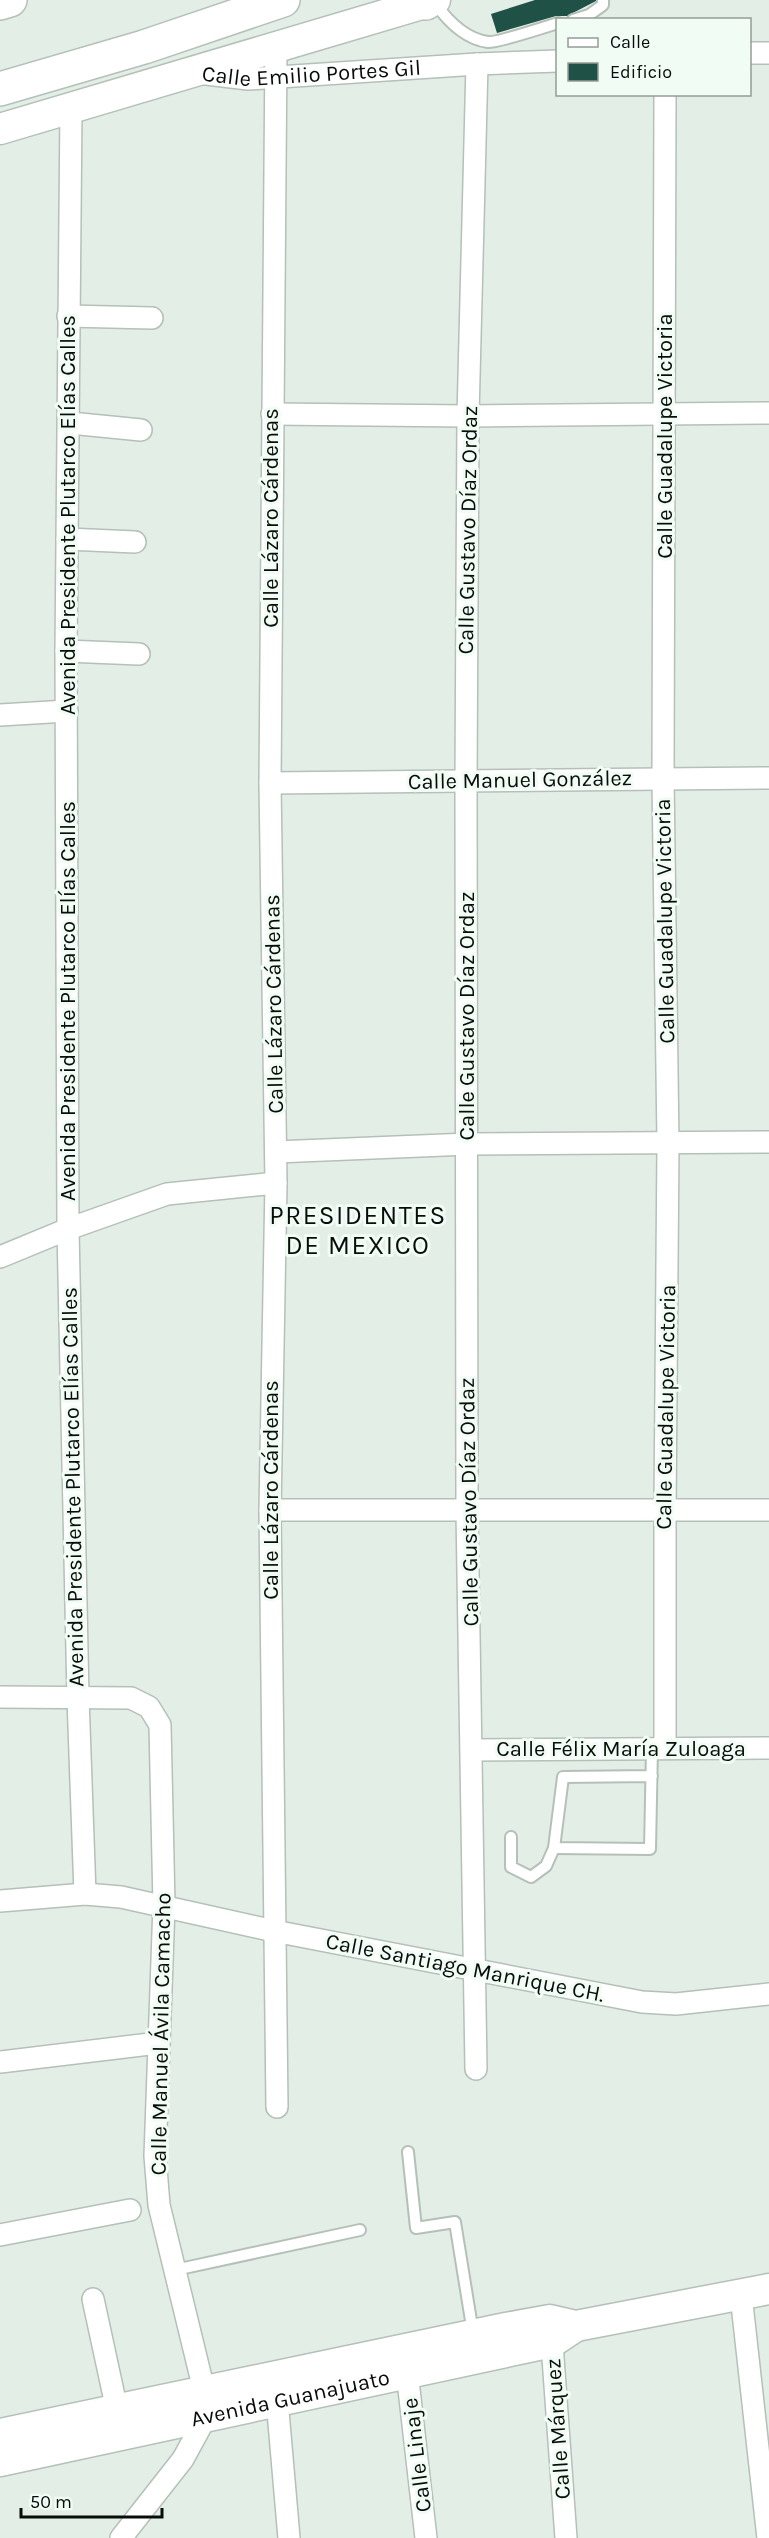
<svg xmlns="http://www.w3.org/2000/svg" width="769" height="2538" viewBox="0 0 769 2538" font-family="Karla,sans-serif">
  <style>
    .building { fill: #1f5146 }
    .lines { fill: none; stroke-linecap: round; stroke-linejoin: round }
    .lane-casing { stroke: #b4c0b8; stroke-width: 14 }
    .street-casing { stroke: #b4c0b8; stroke-width: 24 }
    .secondary-casing { stroke: #b4c0b8; stroke-width: 33 }
    .primary-casing { stroke: #b4c0b8; stroke-width: 36 }
    .lane { stroke: #fff; stroke-width: 10 }
    .street { stroke: #fff; stroke-width: 21 }
    .secondary { stroke: #fff; stroke-width: 30 }
    .primary { stroke: #fff; stroke-width: 33 }
    .labels { text-anchor: middle; dominant-baseline: central; stroke-width: 6; stroke-linejoin: round; paint-order: stroke }
    .street-label { font-size: 22px; fill: #090d0a; stroke: #f0fcf4 }
    .quarter-label { font-size: 26px; letter-spacing: 1.5px; fill: #090d0a; stroke: #f0fcf4 }
  </style>
  <rect width="100%" height="100%" fill="#e2eee6"/>
  <polygon class="building" points="535,0 596,0 596,1 567,16 556,16 497,33 491,14"/>
  <g class="lines">
    <g class="lane-casing">
      <g id="lane">
        <path d="M435 3C447 20 465 39 488 42 497 43 545 27 558 23"/>
        <polyline points="573,20 589,15 603,5 603,0"/>
        <polyline points="652,1776 563,1777 554,1848 650,1849 652,1749"/>
        <polyline points="511,1837 511,1867 531,1877 546,1866 554,1848"/>
        <polyline points="408,2152 416,2228 455,2222 473,2333"/>
        <polyline points="175,2270 360,2230"/>
      </g>
    </g>
    <g class="street-casing">
      <g id="street">
        <polyline points="276,47 270,783 276,1183 270,1510 277,2107"/>
        <polyline points="750,53 769,53"/>
        <path id="s1" d="M198 73 248 79 477 64 558 61"/>
        <polyline points="71,108 66,651 68,1229 78,1698 85,1894"/>
        <polyline points="68,316 152,318"/>
        <polyline points="272,414 468,416 769,413"/>
        <polyline points="70,423 141,430"/>
        <polyline points="67,539 135,542"/>
        <polyline points="66,651 139,654"/>
        <polyline points="0,715 67,711"/>
        <polyline points="270,783 769,778"/>
        <polyline points="276,1152 468,1144 769,1142"/>
        <polyline points="0,1257 68,1229 167,1194 276,1183"/>
        <polyline points="270,1510 769,1510"/>
        <polyline points="0,1697 131,1698 149,1707 160,1725 164,1905 155,2156 159,2205 204,2390 207,2415 183,2459 121,2538"/>
        <polyline points="665,1748 665,1510 668,1144 663,778 665,94"/>
        <polyline points="473,1750 769,1748"/>
        <polyline points="0,1901 85,1894 121,1897 274,1931 642,2002 676,2004 769,1994"/>
        <polyline points="0,2062 158,2043"/>
        <polyline points="476,2069 467,1511 466,780 468,416 477,64"/>
        <polyline points="0,2235 130,2210"/>
        <polyline points="741,2295 768,2538"/>
        <polyline points="93,2299 117,2410"/>
        <polyline points="551,2330 566,2538"/>
        <polyline points="407,2372 426,2538"/>
        <polyline points="277,2400 289,2538"/>
      </g>
    </g>
    <g class="secondary-casing">
      <g id="secondary">
        <polyline points="0,129 435,0"/>
        <polyline points="0,2434 506,2328 550,2320 576,2326 769,2289"/>
        <path id="s2" d="M0 2461 552 2342 576 2326"/>
      </g>
    </g>
    <g class="primary-casing">
      <g id="primary">
        <polyline points="410,0 426,3"/>
        <polyline points="0,3 10,0"/>
        <polyline points="0,89 144,47 283,0"/>
      </g>
    </g>
    <use href="#lane" class="lane"/>
    <use href="#street" class="street"/>
    <use href="#secondary" class="secondary"/>
    <use href="#primary" class="primary"/>
  </g>
  <g class="labels">
    <g class="street-label">
      <text stroke="none"><textPath href="#s1" startOffset="114">Calle Emilio Portes Gil</textPath></text>
      <text transform="translate(665 436) rotate(-90)">Calle Guadalupe Victoria</text>
      <text transform="translate(68 515) rotate(-90)">Avenida Presidente Plutarco Elías Calles</text>
      <text transform="translate(271 518) rotate(-90)">Calle Lázaro Cárdenas</text>
      <text transform="translate(468 530) rotate(-89)">Calle Gustavo Díaz Ordaz</text>
      <text transform="translate(520 780) rotate(-1)">Calle Manuel González</text>
      <text transform="translate(665 921) rotate(-91)">Calle Guadalupe Victoria</text>
      <text transform="translate(68 1001) rotate(-90)">Avenida Presidente Plutarco Elías Calles</text>
      <text transform="translate(274 1004) rotate(-91)">Calle Lázaro Cárdenas</text>
      <text transform="translate(467 1016) rotate(-90)">Calle Gustavo Díaz Ordaz</text>
      <text transform="translate(666 1407) rotate(-89)">Calle Guadalupe Victoria</text>
      <text transform="translate(73 1487) rotate(-91)">Avenida Presidente Plutarco Elías Calles</text>
      <text transform="translate(271 1490) rotate(-90)">Calle Lázaro Cárdenas</text>
      <text transform="translate(469 1502) rotate(-91)">Calle Gustavo Díaz Ordaz</text>
      <text x="621" y="1749">Calle Félix María Zuloaga</text>
      <text transform="translate(465 1968) rotate(11)">Calle Santiago Manrique CH.</text>
      <text transform="translate(161 2034) rotate(-89)">Calle Manuel Ávila Camacho</text>
      <text stroke="none"><textPath href="#s2" startOffset="297">Avenida Guanajuato</textPath></text>
      <text transform="translate(558 2429) rotate(-94)">Calle Márquez</text>
      <text transform="translate(417 2455) rotate(-97)">Calle Linaje</text>
    </g>
    <g class="quarter-label">
      <text x="358" y="1215">PRESIDENTES<tspan x="358" dy="30">DE MEXICO</tspan></text>
    </g>
  </g>
  <rect x="556" y="18" width="195" height="78" fill="#f0fcf4" stroke="#949c96" stroke-width="1.5"/>
  <rect x="568" y="38" width="30" height="9" fill="#ffffff" stroke="#949c96" stroke-width="1.5"/>
  <text x="610" y="48" font-size="18" fill="#090d0a">Calle</text>
  <rect x="568" y="63" width="30" height="18" fill="#1f5146" stroke="#949c96" stroke-width="1.5"/>
  <text x="610" y="78" font-size="18" fill="#090d0a">Edificio</text>
  <path d="M21 2508v9h141v-9" fill="none" stroke="#090d0a" stroke-width="3"/>
  <text x="30" y="2508" font-size="18" fill="#090d0a" stroke="#f0fcf4" stroke-width="4.5" paint-order="stroke">50 m</text>
</svg>
